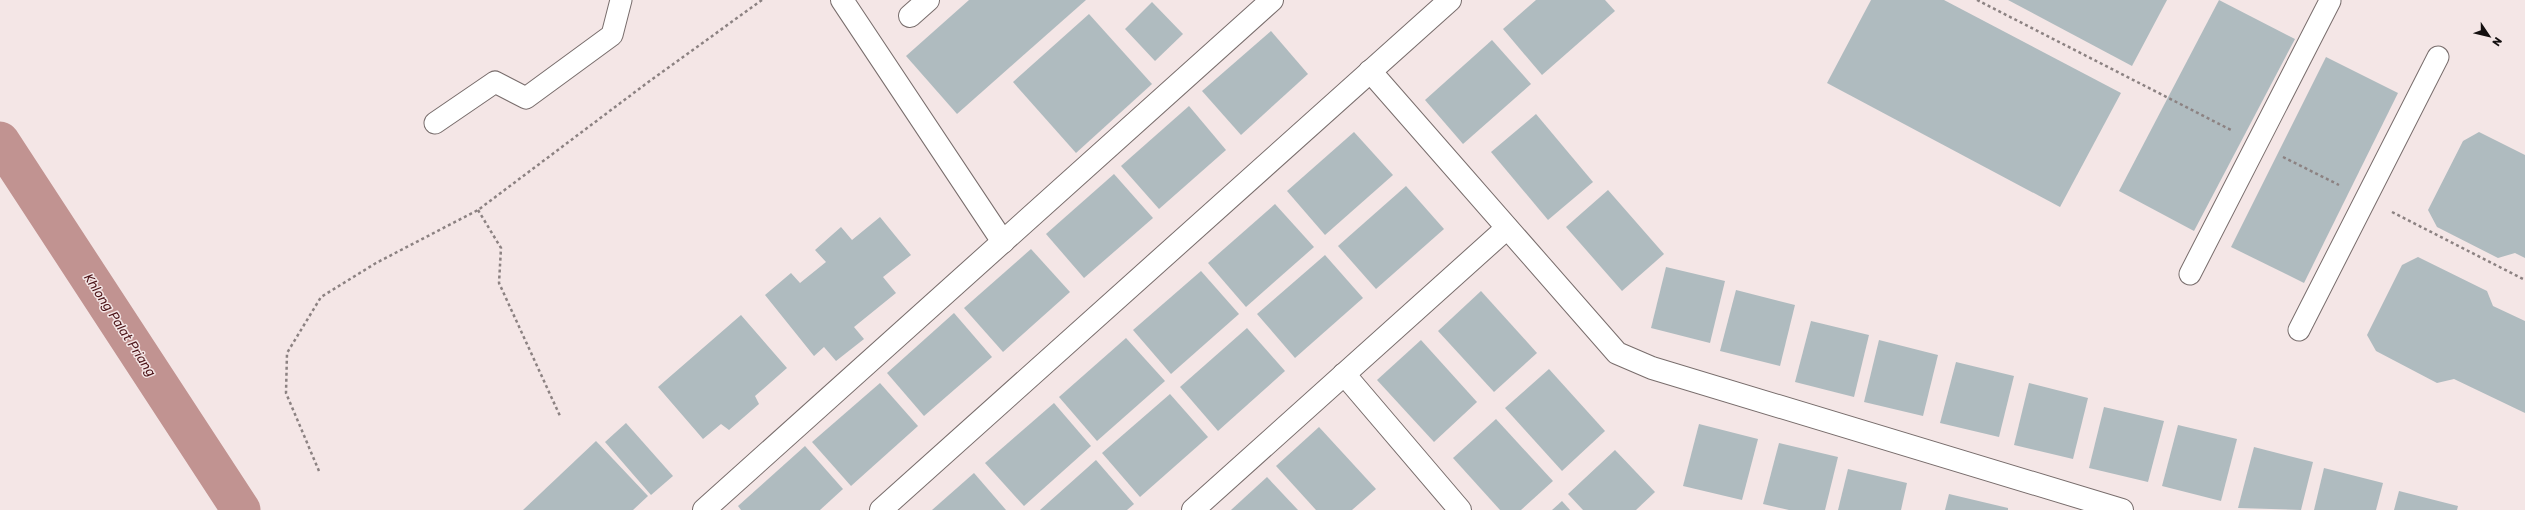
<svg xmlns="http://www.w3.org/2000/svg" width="2525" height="510" viewBox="0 0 2525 510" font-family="Rubik,sans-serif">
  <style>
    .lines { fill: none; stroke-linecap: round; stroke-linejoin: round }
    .canal { stroke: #c19391; stroke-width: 39 }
    .building { fill: #afbbbf }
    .service-casing { stroke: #786d6c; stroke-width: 23 }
    .minor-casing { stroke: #786d6c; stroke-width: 24 }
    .path { stroke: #8c8282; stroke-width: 2.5; stroke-dasharray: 3 3; stroke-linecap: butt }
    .service { stroke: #fff; stroke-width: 21 }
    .minor { stroke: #fff; stroke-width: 22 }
    .labels { text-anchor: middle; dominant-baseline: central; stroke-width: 3; stroke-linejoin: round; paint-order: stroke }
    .water-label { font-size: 13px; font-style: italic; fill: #4b1216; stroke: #f4e6e6 }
  </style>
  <rect width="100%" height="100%" fill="#f4e6e6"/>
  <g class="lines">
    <polyline class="canal" points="0,141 241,510"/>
  </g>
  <g class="building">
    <polygon points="969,0 1086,0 957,114 906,56"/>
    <polygon points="1536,0 1605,0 1615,11 1542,75 1503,29"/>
    <polygon points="1871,0 1944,0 2121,93 2060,207 1827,83"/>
    <polygon points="2008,0 2167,0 2132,66"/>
    <polygon points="2219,0 2295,39 2194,231 2119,191"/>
    <polygon points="1152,2 1183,34 1155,61 1125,29"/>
    <polygon points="1089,14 1152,84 1076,153 1013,82"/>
    <polygon points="1271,31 1308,74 1241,135 1202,91"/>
    <polygon points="1492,40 1531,84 1463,144 1425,100"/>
    <polygon points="2326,57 2398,93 2304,283 2231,247"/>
    <polygon points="1189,106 1226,150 1159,209 1121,166"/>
    <polygon points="1536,114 1593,182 1548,220 1491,152"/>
    <polygon points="1354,132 1393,175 1325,235 1287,191"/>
    <polygon points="2479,132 2525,155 2525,258 2515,253 2498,258 2437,227 2428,210 2463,141"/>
    <polygon points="1114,174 1153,218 1084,278 1046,234"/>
    <polygon points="1406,186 1444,229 1376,289 1338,246"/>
    <polygon points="1608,190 1664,254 1622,291 1566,227"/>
    <polygon points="1275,204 1314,247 1246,307 1208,263"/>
    <polygon points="880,217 911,255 883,277 896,293 854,327 864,339 836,361 824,347 814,356 765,295 791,273 800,283 826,262 815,250 841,227 852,240"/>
    <polygon points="1031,249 1070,292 1003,352 964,308"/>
    <polygon points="1325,255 1363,298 1295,358 1257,314"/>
    <polygon points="2418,257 2487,291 2493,306 2525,321 2525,413 2454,379 2437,383 2376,351 2367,335 2402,265"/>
    <polygon points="1666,267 1725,281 1710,343 1651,328"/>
    <polygon points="1201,271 1239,314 1171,374 1133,330"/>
    <polygon points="1736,290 1795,305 1780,366 1720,351"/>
    <polygon points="1481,291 1537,353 1494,392 1438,331"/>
    <polygon points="954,313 992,357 924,416 887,373"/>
    <polygon points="741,315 787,368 755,396 759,404 729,430 721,424 703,439 658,387"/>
    <polygon points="1811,321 1869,335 1854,397 1795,382"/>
    <polygon points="1247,328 1285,371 1218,431 1180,387"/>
    <polygon points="1126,338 1165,381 1097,441 1059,397"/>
    <polygon points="1421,340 1477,402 1434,442 1377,380"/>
    <polygon points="1879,340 1938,355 1923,416 1864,402"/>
    <polygon points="1956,362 2014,376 1999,437 1940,423"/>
    <polygon points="1549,369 1605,431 1562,471 1505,408"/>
    <polygon points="880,383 918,426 851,486 812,442"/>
    <polygon points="2029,383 2088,398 2073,459 2014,445"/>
    <polygon points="1170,394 1208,437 1140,497 1102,453"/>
    <polygon points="1054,403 1091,446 1024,506 985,463"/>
    <polygon points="2104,407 2164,421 2148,482 2089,468"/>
    <polygon points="1496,419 1553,481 1521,510 1500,510 1453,458"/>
    <polygon points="626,423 673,476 651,495 605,442"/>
    <polygon points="1699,424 1758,439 1742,500 1683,486"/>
    <polygon points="2178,425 2237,439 2221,501 2162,486"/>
    <polygon points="1319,427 1376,489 1352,510 1316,510 1276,466"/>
    <polygon points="596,441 648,496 633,510 523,510"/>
    <polygon points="1779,443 1838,457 1825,510 1789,510 1763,504"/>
    <polygon points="805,446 843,489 820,510 741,510 738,506"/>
    <polygon points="2254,447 2313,462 2301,510 2238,508"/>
    <polygon points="1615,450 1655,492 1636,510 1583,510 1568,494"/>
    <polygon points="1096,460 1134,504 1127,510 1040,510"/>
    <polygon points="2324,468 2383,483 2376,510 2314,510"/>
    <polygon points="1848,469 1907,483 1901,510 1838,510"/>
    <polygon points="974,473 1006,510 932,510"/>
    <polygon points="1267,477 1298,510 1231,510"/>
    <polygon points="2399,491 2458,506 2457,510 2394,510"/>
    <polygon points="1949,494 2008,508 2008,510 1945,510"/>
    <polygon points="1562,501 1570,510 1552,510"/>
  </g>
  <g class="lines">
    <g class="service-casing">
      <g id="service">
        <polyline points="435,123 495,82 526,98 612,35 621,0"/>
        <polyline points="2190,274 2330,1"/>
        <polyline points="2299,330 2438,57"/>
      </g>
    </g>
    <g class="minor-casing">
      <g id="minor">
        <polyline points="842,0 1003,242"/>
        <polyline points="910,16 928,0"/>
        <polyline points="1370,71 1617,353 1652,368 2122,510"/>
        <polyline points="1344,374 1460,510"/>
        <polyline points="704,510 1272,0"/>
        <polyline points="881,510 1450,0"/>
        <polyline points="1193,510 1507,228"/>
      </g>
    </g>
    <g class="path">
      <polyline points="1977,0 2231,130"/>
      <polyline points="2283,157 2339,185"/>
      <polyline points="478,210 501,248 499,283 560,416"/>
      <polyline points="2392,212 2525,280"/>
      <polyline points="319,471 286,393 287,353 321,297 376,263 478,210 647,83 762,0"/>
    </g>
    <use href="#service" class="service"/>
    <use href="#minor" class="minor"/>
  </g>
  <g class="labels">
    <g class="water-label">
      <text transform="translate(120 325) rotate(57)">Khlong Palat Priang</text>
    </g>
  </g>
  <g transform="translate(2489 36) rotate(125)" stroke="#f4e6e6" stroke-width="3" paint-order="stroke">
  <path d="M0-3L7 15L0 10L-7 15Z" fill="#141010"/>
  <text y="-6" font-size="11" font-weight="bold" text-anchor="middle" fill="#141010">N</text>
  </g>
</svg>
